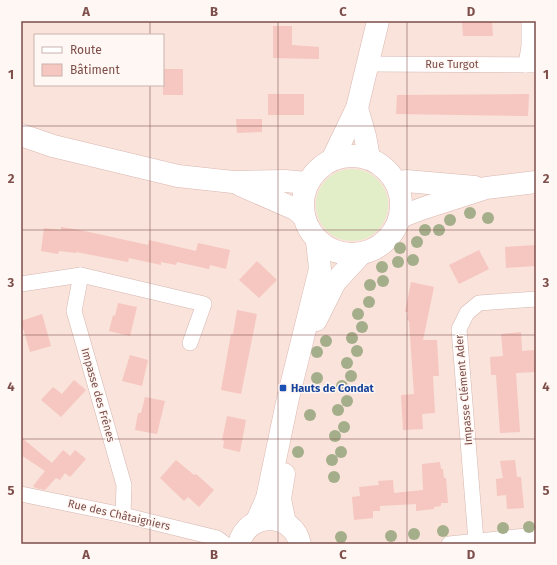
<svg xmlns="http://www.w3.org/2000/svg" width="557" height="565" viewBox="0 0 557 565" font-family="'Fira Sans',sans-serif">
  <style>
    .residential { fill: #f9e3db; fill-rule: evenodd }
    .green { fill: #e2eec7 }
    .building { fill: #f6c6c0 }
    .lines { fill: none; stroke-linecap: round; stroke-linejoin: round }
    .street-casing { stroke: #d5b7b1; stroke-width: 16 }
    .secondary-casing { stroke: #dab7b0; stroke-width: 23 }
    .street { stroke: #fff; stroke-width: 15 }
    .secondary { stroke: #fff; stroke-width: 22 }
    .tree { fill: #a5ae8a }
    .grid { fill: none; stroke: #7d4e4a; stroke-width: 1; stroke-opacity: 0.55 }
    .transit-dot { fill: #1a4fb4; stroke: #fff7f3; stroke-width: 1.5 }
    .labels { text-anchor: middle; dominant-baseline: central; stroke-width: 3; stroke-linejoin: round; paint-order: stroke }
    .street-label { font-size: 11px; fill: #7d4e4a; stroke: #fff7f3 }
    .transit-label { font-size: 11px; font-weight: bold; fill: #164399; stroke: #fff7f3; text-anchor: start }
    .neatline { fill: none; stroke: #7d4e4a; stroke-width: 1.5 }
    .grid-label { font-size: 13px; text-anchor: middle; font-weight: bold; fill: #7d4e4a }
  </style>
  <rect width="100%" height="100%" fill="#fef1eb"/>
  <path class="residential" d="M21 21H536V544H21ZM35 35H163V85H35Z"/>
  <circle class="green" cx="352" cy="205" r="36"/>
  <g class="building">
    <polygon points="462,21 492,21 493,36 463,36"/>
    <polygon points="273,26 292,26 292,45 319,47 319,59 273,58"/>
    <rect x="163" y="69" width="20" height="26"/>
    <rect x="268" y="94" width="36" height="21"/>
    <polygon points="529,94 528,116 396,114 397,95"/>
    <polygon points="236,119 262,119 262,132 237,133"/>
    <polygon points="61,227 80,230 148,245 149,240 196,251 198,243 230,250 226,269 210,265 209,269 177,262 176,265 161,262 161,265 129,258 128,262 76,252 76,253 59,251 58,254 41,251 44,228 61,230"/>
    <polygon points="536,245 536,266 506,268 505,247"/>
    <polygon points="479,250 489,269 459,284 449,265"/>
    <polygon points="257,261 277,280 259,298 239,280"/>
    <polygon points="411,282 434,287 423,340 437,340 439,376 433,376 435,413 422,414 423,429 403,430 401,395 414,394 409,321 407,320 408,312 405,312"/>
    <polygon points="118,303 137,307 130,336 109,331 113,315 115,316"/>
    <polygon points="237,310 257,314 241,394 221,390 231,334 233,334"/>
    <polygon points="42,314 51,346 30,352 21,321"/>
    <polygon points="521,332 522,351 534,350 535,372 516,373 520,432 500,433 496,375 491,375 490,357 503,356 501,334"/>
    <polygon points="130,355 148,360 142,386 122,381"/>
    <polygon points="74,380 86,390 61,417 41,400 53,387 62,394"/>
    <polygon points="145,397 165,401 157,434 135,430 138,413 141,413"/>
    <polygon points="227,416 246,420 240,452 223,448 224,441 222,440"/>
    <polygon points="21,437 52,463 63,450 70,456 75,450 86,459 70,477 65,473 60,480 56,478 45,490 35,488 33,486 45,471 21,455"/>
    <polygon points="176,460 194,475 196,474 214,490 199,507 188,497 184,501 160,478"/>
    <polygon points="515,460 517,477 521,477 524,508 507,509 506,495 497,496 496,479 503,478 500,461"/>
    <polygon points="440,462 441,469 443,469 444,478 446,478 448,503 441,503 441,506 434,507 434,509 416,511 416,504 380,506 380,511 373,511 373,518 354,520 352,497 360,496 359,487 379,485 378,481 393,480 394,493 423,490 422,464"/>
  </g>
  <g class="lines">
    <g class="street-casing">
      <g id="street">
        <polyline points="367,64 536,65"/>
        <polyline points="526,65 529,46 529,21"/>
        <polyline points="81,275 74,311 124,485 123,515"/>
        <polyline points="21,284 81,275 204,304 190,343"/>
        <polyline points="21,494 123,515 217,538 225,544"/>
        <polyline points="476,541 459,329 467,313 479,303 536,299"/>
        <polyline points="449,544 536,535"/>
      </g>
    </g>
    <g class="secondary-casing">
      <g id="secondary">
        <polyline points="357,108 365,136 369,158"/>
        <polyline points="21,135 53,146 178,176 233,182 285,181 307,183"/>
        <circle cx="352" cy="205" r="49"/>
        <polyline points="332,160 357,108 378,21"/>
        <polyline points="397,183 406,181 475,187"/>
        <polyline points="240,185 295,209 304,216"/>
        <polyline points="400,217 424,208 486,188 536,182"/>
        <polyline points="316,320 335,282 361,254"/>
        <polyline points="284,474 280,499 285,523"/>
        <polyline points="257,521 267,498 288,398 320,269 317,241"/>
        <path d="M239 544C247 511 293 511 300 544"/>
      </g>
    </g>
    <use href="#street" class="street"/>
    <use href="#secondary" class="secondary"/>
  </g>
  <g class="tree">
    <circle cx="470" cy="213" r="6"/>
    <circle cx="488" cy="218" r="6"/>
    <circle cx="450" cy="220" r="6"/>
    <circle cx="425" cy="230" r="6"/>
    <circle cx="439" cy="230" r="6"/>
    <circle cx="417" cy="242" r="6"/>
    <circle cx="400" cy="248" r="6"/>
    <circle cx="413" cy="260" r="6"/>
    <circle cx="398" cy="262" r="6"/>
    <circle cx="382" cy="267" r="6"/>
    <circle cx="383" cy="281" r="6"/>
    <circle cx="370" cy="285" r="6"/>
    <circle cx="369" cy="302" r="6"/>
    <circle cx="358" cy="314" r="6"/>
    <circle cx="362" cy="327" r="6"/>
    <circle cx="352" cy="338" r="6"/>
    <circle cx="326" cy="341" r="6"/>
    <circle cx="357" cy="351" r="6"/>
    <circle cx="317" cy="352" r="6"/>
    <circle cx="347" cy="363" r="6"/>
    <circle cx="351" cy="376" r="6"/>
    <circle cx="317" cy="378" r="6"/>
    <circle cx="342" cy="386" r="6"/>
    <circle cx="347" cy="401" r="6"/>
    <circle cx="338" cy="410" r="6"/>
    <circle cx="310" cy="415" r="6"/>
    <circle cx="344" cy="427" r="6"/>
    <circle cx="335" cy="436" r="6"/>
    <circle cx="298" cy="452" r="6"/>
    <circle cx="341" cy="452" r="6"/>
    <circle cx="332" cy="460" r="6"/>
    <circle cx="334" cy="477" r="6"/>
    <circle cx="529" cy="527" r="6"/>
    <circle cx="503" cy="528" r="6"/>
    <circle cx="443" cy="531" r="6"/>
    <circle cx="414" cy="534" r="6"/>
    <circle cx="391" cy="536" r="6"/>
    <circle cx="341" cy="537" r="6"/>
  </g>
  <path class="grid" d="M150 21V35M278 21V544M407 21V544M150 85V544M21 126H536M21 230H536M21 335H536M21 439H536"/>
  <rect class="transit-dot" x="279" y="384" width="8" height="8" rx="2"/>
  <g class="labels">
    <g class="street-label">
      <text x="452" y="64">Rue Turgot</text>
      <text transform="translate(464 390) rotate(-95)">Impasse Clément Ader</text>
      <text transform="translate(98 395) rotate(74)">Impasse des Frênes</text>
      <text transform="translate(119 515) rotate(13)">Rue des Châtaigniers</text>
    </g>
    <g class="transit-label">
      <text x="291" y="388">Hauts de Condat</text>
    </g>
  </g>
  <rect width="557" height="565" fill="none" stroke="#fff7f3" stroke-width="44"/>
  <rect x="34" y="34" width="130" height="52" fill="#fff7f3" stroke="#cbb3af"/>
  <rect x="42" y="47" width="20" height="6" fill="#ffffff" stroke="#cbb3af"/>
  <text x="70" y="54" font-size="12" fill="#7d4e4a">Route</text>
  <rect x="42" y="64" width="20" height="12" fill="#f6c6c0" stroke="#cbb3af"/>
  <text x="70" y="74" font-size="12" fill="#7d4e4a">Bâtiment</text>
  <rect x="22" y="22" width="513" height="521" class="neatline"/>
  <g class="grid-label">
    <text x="86" y="16">A</text>
    <text x="214" y="16">B</text>
    <text x="343" y="16">C</text>
    <text x="471" y="16">D</text>
    <text x="11" y="79">1</text>
    <text x="546" y="79">1</text>
    <text x="11" y="183">2</text>
    <text x="546" y="183">2</text>
    <text x="11" y="287">3</text>
    <text x="546" y="287">3</text>
    <text x="11" y="391">4</text>
    <text x="546" y="391">4</text>
    <text x="11" y="495">5</text>
    <text x="546" y="495">5</text>
    <text x="86" y="559">A</text>
    <text x="214" y="559">B</text>
    <text x="343" y="559">C</text>
    <text x="471" y="559">D</text>
  </g>
</svg>
